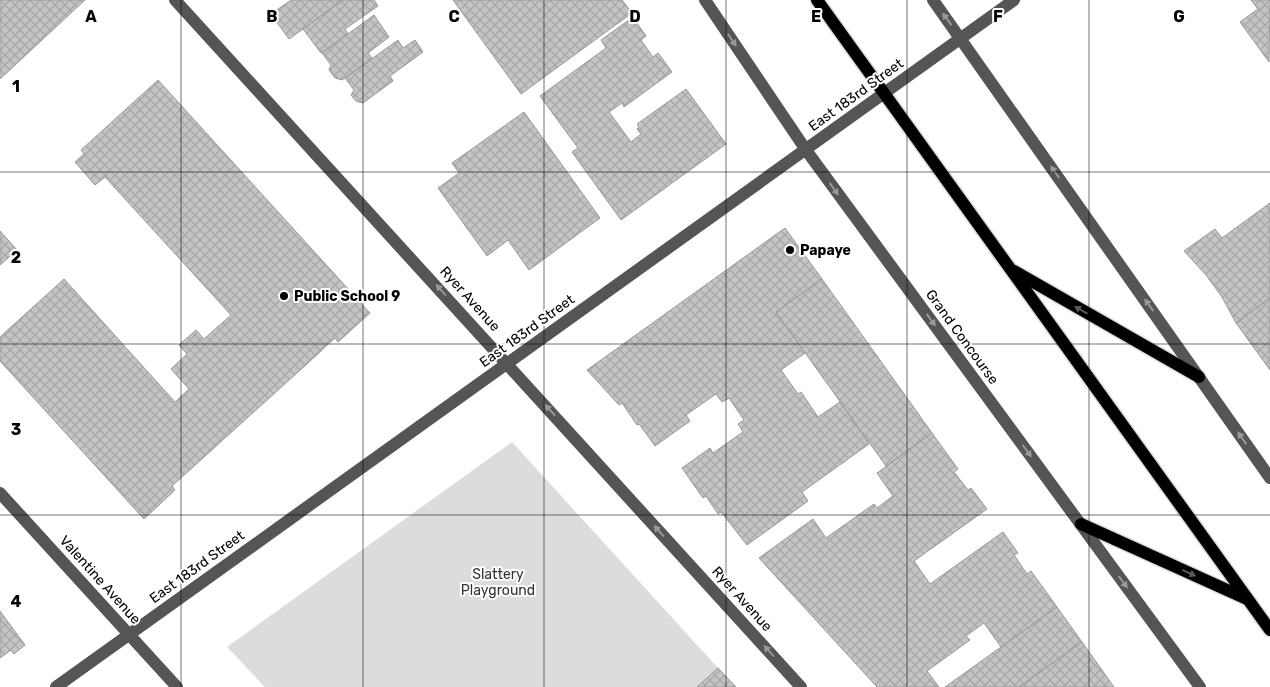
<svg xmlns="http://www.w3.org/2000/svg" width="1270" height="687" viewBox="0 0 1270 687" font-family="Rubik,sans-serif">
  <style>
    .green { fill: #dcdcdc }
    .building { fill: url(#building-cross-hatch); stroke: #999 }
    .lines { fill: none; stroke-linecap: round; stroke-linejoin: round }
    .major-casing { stroke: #dbdbdb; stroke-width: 15 }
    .minor { stroke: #555; stroke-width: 12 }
    .major { stroke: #000; stroke-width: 12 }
    .oneway { fill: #999 }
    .oneway2 { fill: #595959 }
    .grid { fill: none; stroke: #000; stroke-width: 1; stroke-opacity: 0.55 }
    .poi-dot { fill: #000; stroke: #fff; stroke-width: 2 }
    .labels { text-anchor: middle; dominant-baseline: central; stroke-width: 4; stroke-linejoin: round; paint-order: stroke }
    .street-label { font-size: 14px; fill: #000; stroke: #fff }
    .poi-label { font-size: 14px; font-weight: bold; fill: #000; stroke: #fff; text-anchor: start }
    .park-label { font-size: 14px; fill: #333; stroke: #fff }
    .grid-label { font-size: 16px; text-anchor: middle; font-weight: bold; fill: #000; stroke: #fff; stroke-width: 4; stroke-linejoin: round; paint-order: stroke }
  </style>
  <defs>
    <pattern id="building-cross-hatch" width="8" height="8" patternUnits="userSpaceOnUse" patternTransform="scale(1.25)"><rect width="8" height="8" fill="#c4c4c4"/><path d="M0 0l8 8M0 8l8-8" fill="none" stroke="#a7a7a7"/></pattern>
  </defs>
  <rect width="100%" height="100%" fill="#fff"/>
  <polygon class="green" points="512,442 718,668 698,687 265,687 227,647"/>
  <g class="building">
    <polygon points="0,0 85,0 0,79"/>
    <polygon points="291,0 343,0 289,39 271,14"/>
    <polygon points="343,0 374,0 378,6 345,29 348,34 321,53 303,29"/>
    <polygon points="453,0 622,0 632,13 521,94"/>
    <polygon points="1251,0 1270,0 1269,62 1240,22 1258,9"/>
    <polygon points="374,15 389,37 368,53 372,58 342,80 335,78 329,70 331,65 322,53"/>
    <polygon points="633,17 646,36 641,40 653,57 658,53 672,72 624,107 622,103 609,112 631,142 641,134 637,129 639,127 637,124 686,89 726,144 621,220 572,152 578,148 540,96 606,48 601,40"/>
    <polygon points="398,40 403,48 415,40 423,52 390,76 393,81 363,103 356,101 351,95 354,90 345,78"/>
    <polygon points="158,80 370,313 338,342 335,338 308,363 172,486 175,490 144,519 0,361 0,337 64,279 175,402 189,389 171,369 187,354 179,345 196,330 204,339 231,315 105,177 95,185 75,162 84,154 81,150"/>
    <polygon points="524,112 600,218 529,270 508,240 487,256 438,188 459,173 452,163"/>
    <polygon points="1270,203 1270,298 1236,323 1222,297 1206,275 1184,251 1215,229 1222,238"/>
    <polygon points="785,228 822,279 776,312 805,353 781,370 798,394 801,392 818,417 840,402 869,444 802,492 808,501 747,545 721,512 718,514 706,496 703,498 682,468 710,448 713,453 743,432 738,424 744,420 729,398 722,402 716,394 686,415 690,421 655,446 639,424 637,425 622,403 619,405 587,370"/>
    <polygon points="0,231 17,250 0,265"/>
    <polygon points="822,279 932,433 886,466 776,312"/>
    <polygon points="1270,298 1270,370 1236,323"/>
    <polygon points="932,433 958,469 954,472 968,490 971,488 987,509 914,561 930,584 1003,532 1018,553 1014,555 1027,574 1031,571 1057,607 1001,647 984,623 966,636 970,640 927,671 939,687 877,687 759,558 813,519 826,538 874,504 877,508 893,496 877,473"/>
    <polygon points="1057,607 1082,642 1019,687 945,687"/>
    <polygon points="0,611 25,645 14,654 11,650 0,658"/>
    <polygon points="1082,642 1114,687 1019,687"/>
    <polygon points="718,668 736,687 697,687"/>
  </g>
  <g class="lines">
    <g class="major-casing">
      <g id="major">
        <polyline points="817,0 1270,630"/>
        <polyline points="1014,271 1199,377"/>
        <polyline points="1081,524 1247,599"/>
      </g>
    </g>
    <g class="minor">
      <polyline points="175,0 801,687"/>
      <polyline points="705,0 806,150 1200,687"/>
      <polyline points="933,0 1270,478"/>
      <polyline points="0,493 177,687"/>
      <polyline points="56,687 1014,0"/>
    </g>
    <use href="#major" class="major"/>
  </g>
  <defs><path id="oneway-solid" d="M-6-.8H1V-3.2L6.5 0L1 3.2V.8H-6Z" transform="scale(1.25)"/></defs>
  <g class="oneway">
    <use href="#oneway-solid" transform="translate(947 19) rotate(-126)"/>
    <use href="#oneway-solid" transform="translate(732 40) rotate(56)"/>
    <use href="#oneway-solid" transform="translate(1055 172) rotate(-125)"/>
    <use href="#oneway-solid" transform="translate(834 189) rotate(54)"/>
    <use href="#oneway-solid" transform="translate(441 290) rotate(-132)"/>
    <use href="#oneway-solid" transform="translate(1149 305) rotate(-125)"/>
    <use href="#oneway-solid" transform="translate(931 320) rotate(54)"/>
    <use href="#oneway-solid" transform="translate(550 410) rotate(-132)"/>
    <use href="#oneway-solid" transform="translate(1242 438) rotate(-125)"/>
    <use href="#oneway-solid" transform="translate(1027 451) rotate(54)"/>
    <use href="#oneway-solid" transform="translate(659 531) rotate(-132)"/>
    <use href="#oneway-solid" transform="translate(1123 582) rotate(54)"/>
    <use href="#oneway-solid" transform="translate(769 651) rotate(-132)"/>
  </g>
  <g class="oneway2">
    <use href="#oneway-solid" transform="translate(1081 310) rotate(-150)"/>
    <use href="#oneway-solid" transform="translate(1189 573) rotate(24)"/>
  </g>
  <path class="grid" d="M181 0V687M363 0V687M544 0V687M726 0V687M907 0V687M1089 0V687M0 172H1270M0 344H1270M0 515H1270"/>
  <g class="poi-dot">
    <circle cx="790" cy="250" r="5"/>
    <circle cx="284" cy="296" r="5"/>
  </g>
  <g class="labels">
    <g class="street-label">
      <text transform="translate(856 95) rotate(-36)">East 183rd Street</text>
      <text transform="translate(470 299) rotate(48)">Ryer Avenue</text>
      <text transform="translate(527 331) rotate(-36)">East 183rd Street</text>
      <text transform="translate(962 337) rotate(54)">Grand Concourse</text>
      <text transform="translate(197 567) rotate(-36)">East 183rd Street</text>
      <text transform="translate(100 580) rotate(48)">Valentine Avenue</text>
      <text transform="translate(742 599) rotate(48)">Ryer Avenue</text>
    </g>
    <g class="poi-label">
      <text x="800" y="250">Papaye</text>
      <text x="294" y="296">Public School 9</text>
    </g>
    <g class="park-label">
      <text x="498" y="574">Slattery<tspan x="498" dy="16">Playground</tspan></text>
    </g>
  </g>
  <g class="grid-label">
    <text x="91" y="22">A</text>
    <text x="272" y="22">B</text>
    <text x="454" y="22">C</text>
    <text x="635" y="22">D</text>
    <text x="816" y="22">E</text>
    <text x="998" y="22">F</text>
    <text x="1179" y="22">G</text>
    <text x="16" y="92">1</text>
    <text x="16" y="263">2</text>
    <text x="16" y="435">3</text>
    <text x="16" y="607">4</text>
  </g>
</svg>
